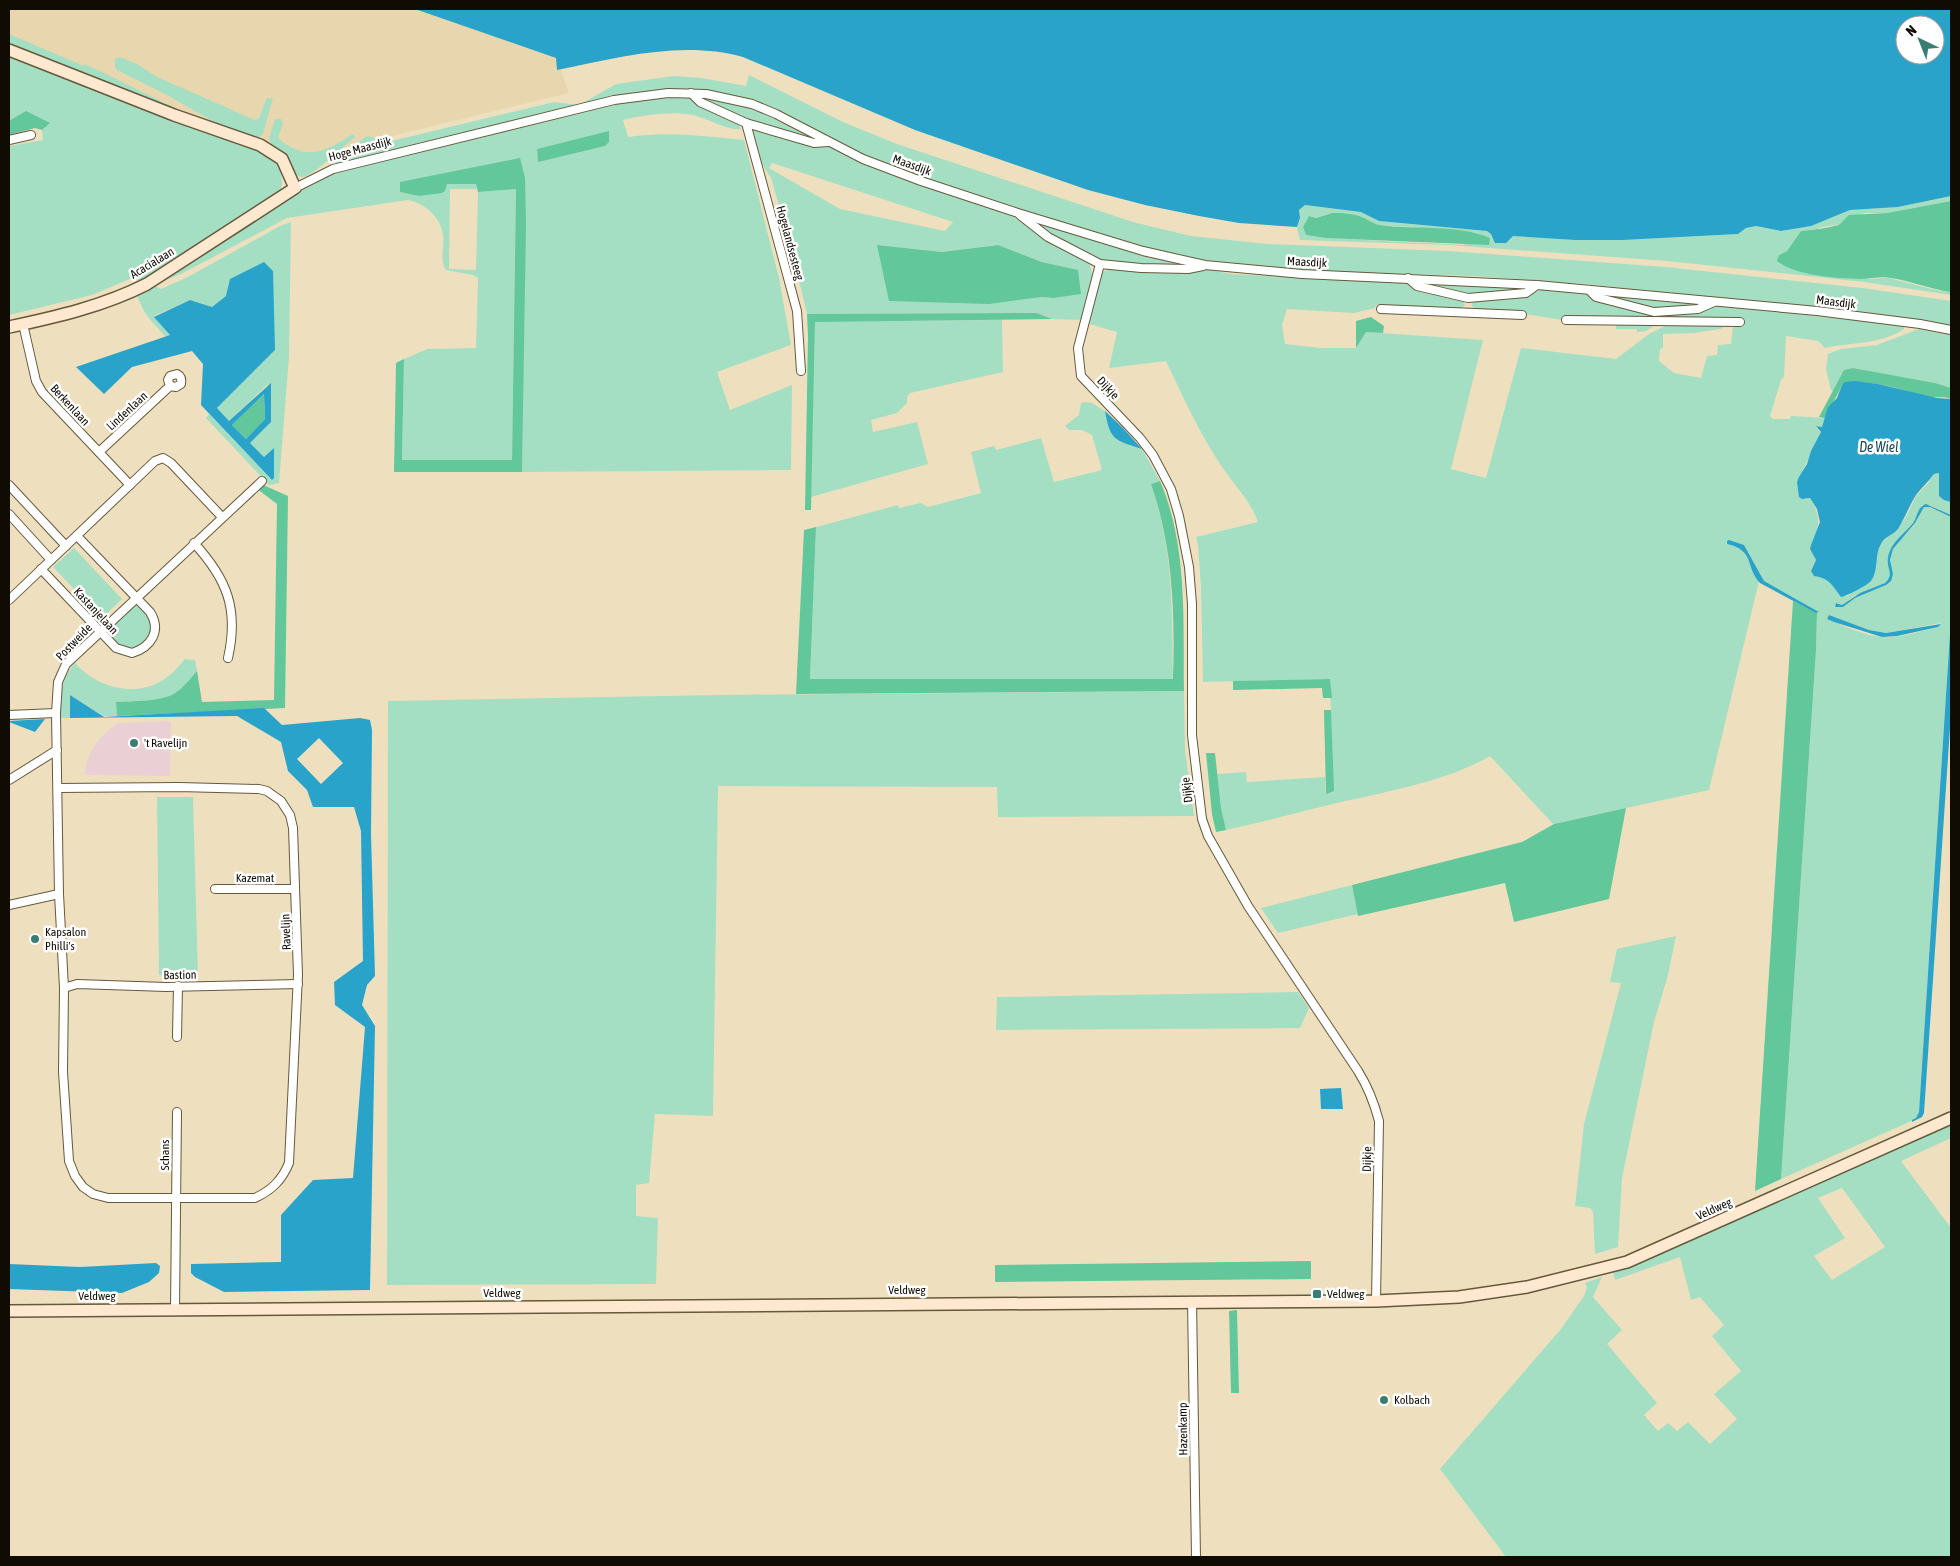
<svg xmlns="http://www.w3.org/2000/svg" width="1960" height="1566" viewBox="0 0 1960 1566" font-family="'Asap Condensed',sans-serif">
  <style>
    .built { fill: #e8d7ae }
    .education { fill: #ead0d4 }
    .green { fill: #a5dfc3; fill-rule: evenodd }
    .forest { fill: #62c79b }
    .water { fill: #29a3c9; fill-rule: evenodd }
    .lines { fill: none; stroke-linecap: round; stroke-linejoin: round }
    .street-casing { stroke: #65593b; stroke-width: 10 }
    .secondary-casing { stroke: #65593b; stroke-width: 14 }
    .street { stroke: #fff; stroke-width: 8 }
    .secondary { stroke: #fee9d0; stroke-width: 11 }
    .poi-dot { fill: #397e73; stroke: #fff; stroke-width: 2 }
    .labels { text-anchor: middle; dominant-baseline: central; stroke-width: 5; stroke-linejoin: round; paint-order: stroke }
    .street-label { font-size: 12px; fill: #110c03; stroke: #fff }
    .poi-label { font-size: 12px; fill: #110c03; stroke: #fff; text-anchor: start }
    .water-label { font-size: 14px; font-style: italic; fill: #164757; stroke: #fff }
  </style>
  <rect width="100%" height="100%" fill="#eee0be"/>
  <polygon class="built" points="9,9 422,9 557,58 569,93 297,159 9,38"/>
  <polygon class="education" points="171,721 170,776 85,775 86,764 92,750 101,737 118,723"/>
  <g class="green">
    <polygon points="9,34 84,66 84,64 98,70 189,115 9,49"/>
    <path d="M9 54 269 153C279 165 285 175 280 192L142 280 130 279 92 295 9 315V146L43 140 42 130 49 123 26 112 9 121Z"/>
    <polygon points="120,57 137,64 157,77 255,120 259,118 267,98 273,98 263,134 258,138 221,126 169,96 117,70 115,67 115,59"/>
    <polygon points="749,75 843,122 897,144 1133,222 1191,236 1268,244 1449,251 1666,267 1863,288 1951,301 1951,326 1864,313 1584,284 1473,276 1302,271 1233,265 1198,259 1143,247 1081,230 922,177 865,156 752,101 736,96 706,91 667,89 648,91 613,97 334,164 365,137 369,136 383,143 554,102 579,105 616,84 674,76 702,78 746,86"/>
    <path d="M661 97H687L697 103 735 120 741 129C728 131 707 118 693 115 669 111 646 115 623 120L628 137C667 131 704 136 744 140L779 278 791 345 717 372 730 410 792 385 791 470 522 472 525 178 400 183V192L419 196 446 184H476L477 189H450L449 269 476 270 478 192 516 189 512 460 402 461 404 359 427 349 476 348 478 278 473 275 446 270C439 260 445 246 443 235 441 217 424 203 408 200L287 218 185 272 169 279 164 278 310 184 339 171 624 102ZM609 132 605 146 538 161 537 149Z"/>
    <polygon points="700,97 735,103 751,108 817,140 815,141 742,117"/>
    <path d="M275 119H281L283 123 278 138C282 142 286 144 291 147 315 160 333 146 353 134L355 137C345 145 313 176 303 177 293 179 274 149 270 141L269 138Z"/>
    <path d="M751 127 815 146H829L862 162 1014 217 1047 240 1087 260C1099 277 1087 302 1082 320L1052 319 1037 313 807 314 792 250 771 178 760 161ZM772 163 953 222 945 231 840 209 769 168ZM878 245 942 252 997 245 1043 262 1077 270 1053 298 1041 297Z"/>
    <path d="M1951 196V201L1887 213H1865L1840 224 1823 227 1811 231H1801L1787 251 1779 255 1804 273 1859 279 1889 278 1936 290 1951 292V295L1864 282 1667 261 1449 245 1300 240 1297 228 1300 218 1299 210 1305 205 1361 212 1379 221 1487 231 1491 234 1575 240H1623L1738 234 1746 228 1756 226 1781 231 1811 226 1850 210 1898 207ZM1331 213H1348L1362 217 1377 225 1450 230 1465 245 1326 238 1306 235 1303 227 1309 216 1316 218Z"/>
    <path d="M1031 221 1185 266C1158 265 1128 267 1101 259 1076 251 1052 236 1031 221Z"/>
    <path d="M291 222 289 357 279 483 269 485 206 418 209 414 270 478 273 479 274 448 264 457 250 443 271 422 268 384 229 421 217 408 275 350 226 296 212 307 190 300 154 316 170 335 166 337C153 323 142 313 137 294L153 285 161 289 188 277 280 226Z"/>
    <path d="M1113 268 1164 272 1204 269 1232 274 1302 278 1404 281 1415 288 1463 300 1465 305 1460 309 1376 305 1375 308 1354 313 1287 309 1282 325 1285 344 1321 348H1356L1366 332 1483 340 1451 469 1486 478 1521 348 1616 359 1649 334 1669 324 1723 325V328L1720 329 1694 333 1663 334V348L1660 349 1659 361 1674 373 1701 378 1707 356 1717 355 1718 345 1731 344 1733 326H1744V320L1660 319 1659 315 1719 305 1904 326V329C1880 345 1851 342 1825 348L1818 341 1786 336 1784 377 1781 380 1770 416 1773 419H1790L1791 416 1825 418 1822 427 1815 426 1821 433 1803 470 1805 499 1810 498C1823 520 1819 527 1810 549L1816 560 1811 570 1817 577C1827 576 1834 587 1839 595L1847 596 1871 580 1875 572 1876 557 1882 542 1897 530 1906 517 1916 496 1928 483 1934 474 1939 473V496L1951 502V515L1930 505H1922C1918 511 1917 518 1913 523 1904 533 1893 541 1889 554 1885 566 1896 574 1885 583L1854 596 1842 605 1837 603 1834 607H1843L1855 598 1886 585 1893 574C1883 547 1904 540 1916 522 1919 517 1920 512 1924 507H1930L1951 517V618L1919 1112 1916 1119 1781 1179 1816 650 1817 613 1819 612 1764 581 1744 545 1727 541 1726 543 1743 550 1759 581 1709 790 1553 824 1490 756C1448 781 1385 792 1337 803 1300 812 1263 822 1226 830L1221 808 1217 774 1246 772 1247 782 1325 777V791H1333L1330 679 1203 682 1201 587 1198 544 1196 537 1258 522C1250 500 1235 486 1222 467 1200 434 1183 397 1166 361L1109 368 1117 332 1086 323 1100 276 1104 271ZM1829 615 1869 630 1886 633 1941 623 1938 627C1920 631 1901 638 1883 637 1864 636 1845 626 1827 619Z"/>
    <polygon points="1416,282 1527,287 1524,290 1470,295 1418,285"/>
    <polygon points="1543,289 1586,294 1601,302 1650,313 1652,315 1647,318 1563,316 1562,320 1525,314 1525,311 1475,309 1472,306 1473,301 1529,295"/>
    <polygon points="1598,295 1704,303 1702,305 1655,309"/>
    <polygon points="1002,320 1003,372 910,393 907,397 907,403 897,413 871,420 873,432 917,422 928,464 811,497 815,321"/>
    <polygon points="1616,323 1657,324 1646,331 1637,332 1637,329 1616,329"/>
    <polygon points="1919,329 1951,335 1951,388 1935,383 1853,368 1844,370 1833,392 1831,390 1826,369 1828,354 1841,349 1877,345"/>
    <path d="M1085 402 1092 403 1105 411C1110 441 1115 440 1142 449L1160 481 1151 484C1174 550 1172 611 1173 679H810L816 527 898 505 899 508 921 503 928 507 981 493 971 452 994 446 996 450 1041 438 1054 482 1102 470 1092 435 1082 430H1069L1065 426 1079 415 1081 403Z"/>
    <polygon points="74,548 122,599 102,618 53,567"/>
    <path d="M138 602 151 617 152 633C132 658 125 652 104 633Z"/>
    <path d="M185 659 195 660 197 671C190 679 184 687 175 693 162 702 131 701 116 702L117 716H103L70 696V718H61C61 695 59 682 75 663 97 688 137 699 166 678 173 673 179 666 185 659Z"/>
    <polygon points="1184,691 1185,750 1194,816 998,817 997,787 718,786 713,1116 655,1114 649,1183 636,1185 636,1216 658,1218 656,1284 387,1285 388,701 719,695"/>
    <polygon points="157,797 193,797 198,976 159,975"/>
    <polygon points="1352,885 1358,914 1278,933 1261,908"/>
    <polygon points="1676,936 1668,975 1654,1022 1622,1178 1618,1247 1595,1254 1593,1212 1590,1208 1575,1206 1584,1124 1621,983 1610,982 1617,949"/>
    <polygon points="1298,992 1309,1008 1300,1028 996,1030 997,997"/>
    <path d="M1951 1124V1138L1901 1161 1951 1228V1557H1506L1440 1469 1561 1329 1584 1296 1587 1287 1585 1283 1602 1277 1593 1297 1622 1330 1607 1344 1657 1403 1644 1415 1658 1431 1668 1423 1677 1431 1688 1422 1710 1444 1737 1419 1714 1394 1741 1371 1712 1336 1724 1325 1700 1297 1691 1300 1680 1257 1615 1280 1613 1272 1784 1199ZM1842 1188 1885 1247 1832 1280 1814 1256 1845 1238 1818 1198Z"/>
  </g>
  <g class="forest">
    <polygon points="26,111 50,123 42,130 35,128 9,135 9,121"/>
    <polygon points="609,131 609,142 605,146 538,162 537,149"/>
    <polygon points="520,158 525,178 526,224 522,472 394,472 396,363 404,359 402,460 512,460 516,189 478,192 476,184 447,184 445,191 442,193 419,196 400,192 400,182"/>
    <path d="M1951 201V292C1930 289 1911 281 1891 278 1881 276 1870 279 1860 279 1835 278 1796 276 1777 261L1779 255 1787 251 1801 231C1807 231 1836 227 1840 224 1843 222 1846 217 1849 215L1887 213Z"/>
    <path d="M1332 213C1342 213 1352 213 1362 217 1368 219 1373 224 1379 225 1414 230 1458 224 1490 238L1489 245 1326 238 1306 235 1303 227 1309 216 1316 218Z"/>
    <polygon points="877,245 942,252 998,245 1042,262 1078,270 1081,294 1053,298 1041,297 989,304 889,301"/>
    <polygon points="1037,313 1052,319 815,322 811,510 805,510 808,336 807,314"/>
    <polygon points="1371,317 1384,326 1383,333 1366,332 1356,348 1356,321"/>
    <path d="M1853 368 1935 383 1951 388V399C1944 396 1936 398 1928 397 1900 390 1870 377 1842 385 1837 397 1830 406 1825 418L1819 417 1844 370Z"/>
    <polygon points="264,394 265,419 246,439 232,425"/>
    <path d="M1160 481C1188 546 1183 622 1184 691L796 694 804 530 816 527 810 679H1173C1175 614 1173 546 1151 484Z"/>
    <path d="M261 484 288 496 285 708 117 716 116 702C131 701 162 702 175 693 184 687 190 679 197 671L202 702 274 700 277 504 256 488Z"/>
    <polygon points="1793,601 1817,613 1816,650 1781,1179 1755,1191"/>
    <polygon points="1330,679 1332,698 1323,698 1322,688 1233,690 1233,681"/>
    <polygon points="1324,710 1331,710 1334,791 1326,794"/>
    <polygon points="1206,753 1215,753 1221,808 1226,830 1216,832 1212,814"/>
    <polygon points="1626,808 1609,899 1514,922 1505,883 1358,916 1352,885 1522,842 1554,824"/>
    <polygon points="1311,1261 1311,1279 995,1282 995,1265"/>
    <polygon points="1237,1310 1239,1393 1231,1393 1229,1311"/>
  </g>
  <g class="water">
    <path d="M415 9H1951V196L1898 207 1850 210 1811 226 1781 231 1756 226 1746 228 1738 234 1623 240H1575L1513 236 1506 243H1495L1491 234 1487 231 1379 221 1361 212 1305 205 1299 210 1300 218 1297 227 1239 223 1199 216 1145 205 1088 190 915 130 743 57C682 40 617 58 557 70L556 58ZM1905 25H1935V55H1905Z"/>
    <path d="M264 262 273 271 275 350 217 408 229 421 271 383V422L250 443 264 457 274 448V478L272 480 201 405 203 364 192 351 132 367 104 394 76 367 170 335 154 317 190 300 212 307 226 296 230 279ZM264 394 265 419 246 439 232 425Z"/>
    <path d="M1855 381 1878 384 1937 398 1951 399V502L1944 500 1939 496V473L1934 474C1928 482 1921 488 1916 495 1909 506 1905 518 1898 529 1893 535 1884 537 1881 544 1874 556 1879 570 1871 581 1868 585 1845 597 1841 597 1832 585 1829 578 1814 576L1811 571 1816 560 1810 549 1811 545 1820 522 1817 509 1810 498 1802 499 1799 497 1797 482 1799 477 1807 464 1811 451 1821 432 1816 426 1822 427 1828 407 1837 398 1842 385 1845 382Z"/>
    <path d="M1105 411 1122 427 1142 449C1115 440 1110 441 1105 411Z"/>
    <path d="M1926 504 1951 515V517L1930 507H1924L1915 523 1893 549 1890 560 1893 574 1891 581 1886 585 1855 598 1843 607H1835L1836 603 1842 605 1860 593 1885 583C1895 574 1886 569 1888 558 1890 543 1904 534 1913 523 1918 516 1917 507 1926 504Z"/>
    <path d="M1729 540 1744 545 1764 581 1819 612 1816 613 1760 583C1745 567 1755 550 1727 544V541Z"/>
    <polygon points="1829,615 1869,630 1886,633 1941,624 1938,627 1897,636 1882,637 1834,622 1827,619"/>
    <polygon points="1951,618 1951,713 1924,1113 1922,1117 1912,1122 1912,1120 1916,1118 1919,1112"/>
    <path d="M70 695 104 717 264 708 282 725 360 718 370 720 372 730 371 834 375 976 367 985 362 1005 375 1026 370 1290 224 1292 195 1277 191 1273V1264L281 1262V1215L313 1180 353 1178 365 1027 335 1005 334 982 363 961 361 831 354 807H313L307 790 288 771 281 742 237 716 70 718ZM319 738 343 763 321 784 297 759Z"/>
    <polygon points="45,719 35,732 9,722 9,721"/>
    <polygon points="1341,1088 1343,1109 1321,1109 1320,1089"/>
    <polygon points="156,1263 160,1266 159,1273 149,1282 122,1293 9,1289 9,1264 80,1267"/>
  </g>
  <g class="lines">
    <g class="street-casing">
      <g id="street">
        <polyline points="691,93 700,102 746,123 814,143 828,142"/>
        <polyline points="746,123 797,311 801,371"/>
        <polyline points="9,140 31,135"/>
        <polyline points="295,188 333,169 614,100 668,93 706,94 752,104 776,114 863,159 921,181 1018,213 1143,251 1205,265 1302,274 1537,285 1817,311 1920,324 1951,330"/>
        <polyline points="1020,215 1048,237 1100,264 1141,268 1188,269 1203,266"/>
        <path d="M1100 264 1078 348 1081 376 1140 438 1153 455 1171 489 1179 516 1189 567 1192 604V735L1202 819 1208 836 1248 906 1358 1071C1368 1087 1374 1102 1379 1121L1376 1301"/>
        <polyline points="1408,278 1417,286 1468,298 1526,293 1537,285"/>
        <polyline points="1589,290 1596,297 1654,312 1698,309 1714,302"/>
        <polyline points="1381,309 1522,315"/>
        <polyline points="1566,320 1740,322"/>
        <polyline points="23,324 36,381 42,392 130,485"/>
        <path d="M99 452 170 386 168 380 170 376 177 374C181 376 182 379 181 384L176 387 170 386"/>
        <polyline points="9,485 66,546"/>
        <polyline points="9,514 51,560"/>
        <path d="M194 543C227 579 239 609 228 658"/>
        <path d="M41 569 116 648 132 653C151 647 162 631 150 612L77 536"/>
        <polyline points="9,600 155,461 163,458 171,463 222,517"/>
        <polyline points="9,715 56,713"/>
        <polyline points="9,780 57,750"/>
        <path d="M58 788 179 787 259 789 267 791 281 801 290 815 293 828 298 975 289 1163C282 1180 272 1190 255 1198H108L93 1194 83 1187 75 1176 69 1161 63 1072 64 988 59 894 56 713 58 682 66 664 262 481"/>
        <polyline points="215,889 295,889"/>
        <polyline points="9,905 59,894"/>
        <polyline points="64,988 77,984 166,987 298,984"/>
        <polyline points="177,1037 178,986"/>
        <polyline points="1192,1301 1196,1557"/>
        <polyline points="175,1310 177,1112"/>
      </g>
    </g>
    <g class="secondary-casing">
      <g id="secondary">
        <path d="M9 50 174 115 260 145 282 159 295 188 147 284C104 306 56 317 9 327"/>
        <polyline points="9,1311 1376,1301 1459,1297 1527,1287 1627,1262 1951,1118"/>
      </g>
    </g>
    <use href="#street" class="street"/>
    <use href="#secondary" class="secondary"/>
  </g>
  <g class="poi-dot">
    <circle cx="134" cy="743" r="5"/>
    <circle cx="35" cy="939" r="5"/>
    <rect x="1312" y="1289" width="10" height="10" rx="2.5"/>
    <circle cx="1384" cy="1400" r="5"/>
  </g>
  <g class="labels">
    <g class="street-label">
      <text transform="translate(360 149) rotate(-15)">Hoge Maasdijk</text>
      <text transform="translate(912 165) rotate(20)">Maasdijk</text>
      <text transform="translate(790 243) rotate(75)">Hogelandsesteeg</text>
      <text transform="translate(1307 262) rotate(3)">Maasdijk</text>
      <text transform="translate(152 263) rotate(-31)">Acacialaan</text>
      <text transform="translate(1836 302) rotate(7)">Maasdijk</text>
      <text transform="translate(1108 388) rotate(47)">Dijkje</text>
      <text transform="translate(70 405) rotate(47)">Berkenlaan</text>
      <text transform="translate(127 411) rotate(-43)">Lindenlaan</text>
      <text transform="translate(96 611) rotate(47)">Kastanjelaan</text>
      <text transform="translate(74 642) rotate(-46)">Postweide</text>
      <text transform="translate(1187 790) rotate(-97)">Dijkje</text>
      <text x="255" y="878">Kazemat</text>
      <text transform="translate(286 932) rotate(-92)">Ravelijn</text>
      <text transform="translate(180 975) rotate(-1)">Bastion</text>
      <text transform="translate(165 1155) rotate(-90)">Schans</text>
      <text transform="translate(1367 1159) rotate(-89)">Dijkje</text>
      <text transform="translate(1714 1209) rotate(-24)">Veldweg</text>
      <text x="907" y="1290">Veldweg</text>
      <text x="502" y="1293">Veldweg</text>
      <text x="97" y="1296">Veldweg</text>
      <text transform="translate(1183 1429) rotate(-91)">Hazenkamp</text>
    </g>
    <g class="poi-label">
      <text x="144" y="743">'t Ravelijn</text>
      <text x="45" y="932">Kapsalon<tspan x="45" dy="14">Philli's</tspan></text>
      <text x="1327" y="1294">Veldweg</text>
      <text x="1394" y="1400">Kolbach</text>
    </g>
    <g class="water-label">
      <text x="1879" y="447">De Wiel</text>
    </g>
  </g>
  <rect width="1960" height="1566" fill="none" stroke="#110c03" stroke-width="20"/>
  <g transform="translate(1920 40) rotate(317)"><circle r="24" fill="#ffffff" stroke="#a09e9a"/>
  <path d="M0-4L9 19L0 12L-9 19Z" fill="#397e73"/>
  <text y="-8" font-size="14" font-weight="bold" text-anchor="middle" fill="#110c03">N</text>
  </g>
</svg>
